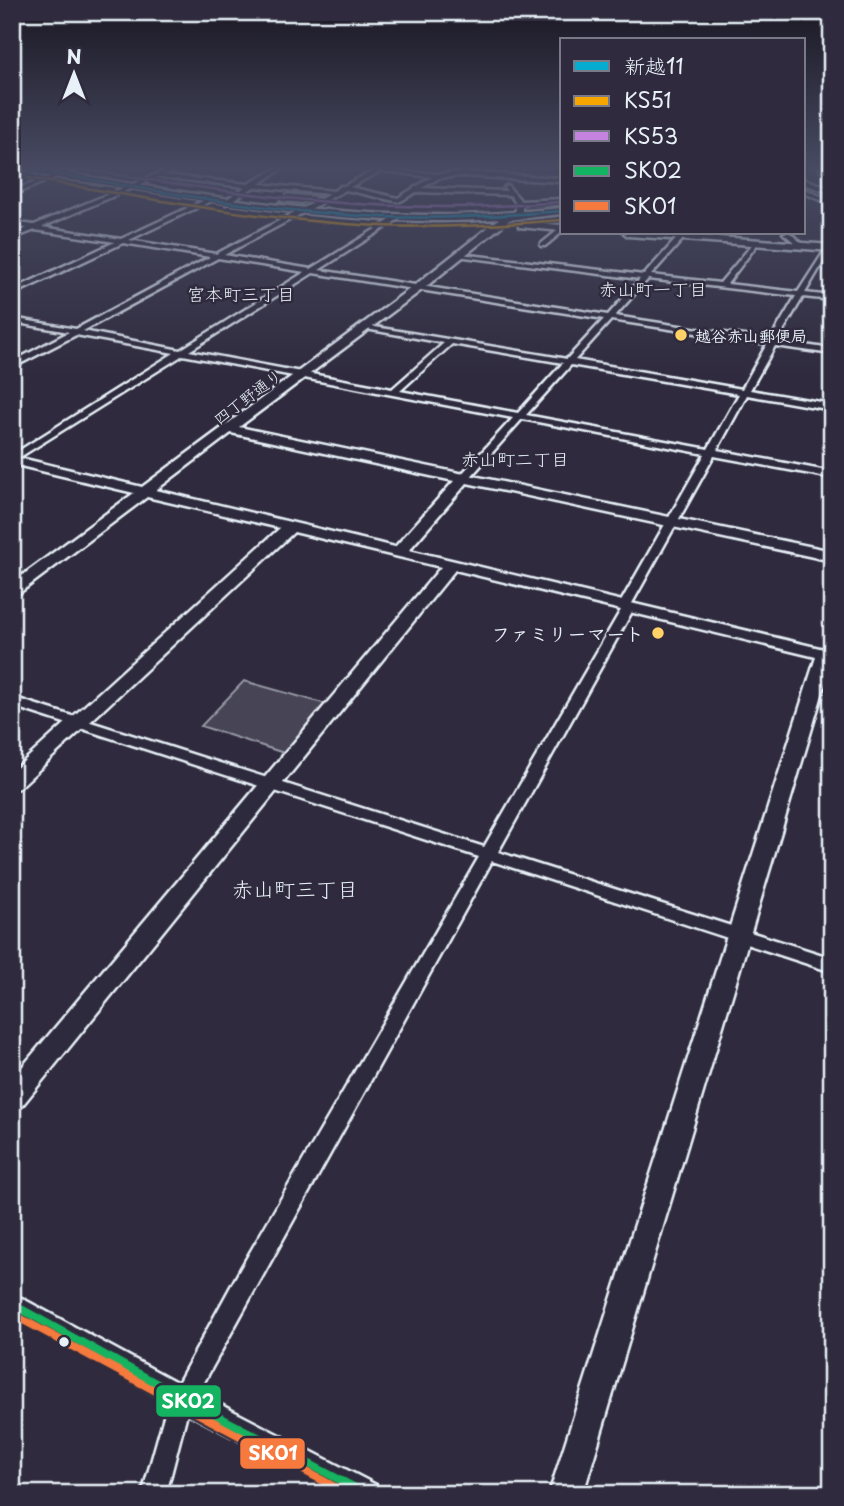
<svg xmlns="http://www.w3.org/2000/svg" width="844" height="1506" viewBox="0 0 844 1506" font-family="'Playpen Sans','Klee One',sans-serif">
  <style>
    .green { fill: #464455; stroke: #979aa6; stroke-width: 2 }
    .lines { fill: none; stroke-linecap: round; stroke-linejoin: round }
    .stream { stroke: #9c9fab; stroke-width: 2 }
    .building { fill: #575565; stroke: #e8f1f8; stroke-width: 2 }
    .minor-casing { stroke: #e8f1f8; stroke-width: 5 }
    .tertiary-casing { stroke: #e8f1f8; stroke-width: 5 }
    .minor { fill: #2f2a3d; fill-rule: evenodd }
    .tertiary { fill: #2f2a3d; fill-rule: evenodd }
    .bus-1-casing { stroke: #2f2a3d; stroke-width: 5 }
    .bus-2-casing { stroke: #2f2a3d; stroke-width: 5 }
    .bus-3-casing { stroke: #2f2a3d; stroke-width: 5 }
    .bus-4-casing { stroke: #2f2a3d; stroke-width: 13 }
    .bus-5-casing { stroke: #2f2a3d; stroke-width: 13 }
    .bus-1 { stroke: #06acd0; stroke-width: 2.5 }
    .bus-2 { stroke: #f7a600; stroke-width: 2.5 }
    .bus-3 { stroke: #c483df; stroke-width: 2.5 }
    .bus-4 { stroke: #13b361; stroke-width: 8 }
    .bus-5 { stroke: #f6793e; stroke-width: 8 }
    .poi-dot { fill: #ffd166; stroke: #2f2a3d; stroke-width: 2.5 }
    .bus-dot { fill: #e8f1f8; stroke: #2f2a3d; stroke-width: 2.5 }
    .labels { text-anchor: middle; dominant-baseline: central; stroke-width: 5; stroke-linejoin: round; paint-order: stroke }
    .far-poi-label { font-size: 16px; font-weight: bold; fill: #e8f1f8; stroke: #2f2a3d; text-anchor: start }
    .far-street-label { font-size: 16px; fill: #e8f1f8; stroke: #2f2a3d }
    .far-neighbourhood-label { font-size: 18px; fill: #e8f1f8; stroke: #2f2a3d }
    .poi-label { font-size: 19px; font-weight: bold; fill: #e8f1f8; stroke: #2f2a3d; text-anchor: end }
    .neighbourhood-label { font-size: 21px; fill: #e8f1f8; stroke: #2f2a3d }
    .line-badge { stroke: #2f2a3d; stroke-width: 2.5 }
    .badge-label { font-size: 19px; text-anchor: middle; font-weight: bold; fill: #fff }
  </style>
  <rect width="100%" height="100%" fill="#2f2a3d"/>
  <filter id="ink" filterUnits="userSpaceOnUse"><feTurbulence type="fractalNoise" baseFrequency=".0143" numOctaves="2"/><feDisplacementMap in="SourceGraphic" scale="14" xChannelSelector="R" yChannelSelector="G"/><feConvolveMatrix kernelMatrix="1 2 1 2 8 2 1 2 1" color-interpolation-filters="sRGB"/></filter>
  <g filter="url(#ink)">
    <polygon class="green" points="244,681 326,704 284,753 201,726"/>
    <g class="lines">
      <polyline class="stream" points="12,173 23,169"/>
    </g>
    <polygon class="building" points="287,193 320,196 302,204 278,202"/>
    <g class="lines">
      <g class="minor-casing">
        <g id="minor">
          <polygon points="70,169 77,169 12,195 12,191"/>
          <path d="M169 169H176L164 175 248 184 276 169H282L259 184 334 191 340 186H344L376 169 438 174 463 172 562 178V182L463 176 439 178 422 188 507 191 504 187 507 185 521 201 562 199V203L522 205V211L513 218 510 216 516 210V203L510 195 416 192 399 202 346 190 224 255 311 269 400 214 402 217 319 270 608 315 640 279 457 256 460 254 644 275 678 237 675 233H681L684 238 651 275 720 283 756 240 759 242 727 284 798 292 827 247H832L805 293 832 296V300L803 297 777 341 832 349V354L775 346 750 390 832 404V410L747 395 717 450 832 472V478L714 456 631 605 634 608 498 852 832 958V972L492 861 198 1393 376 1485 379 1494H341L187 1413 166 1494H142L168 1402 12 1316V1293L178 1383 241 1268 479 857 12 706V697L484 847 621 610 618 607 705 454 522 419 467 481H459V477L513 418 183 355 12 462V455L174 353 76 335 12 368V362L69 332 12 322V318L76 329 210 257 123 243 12 295V290L115 242 35 230 12 239V235L27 228 12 226V222L34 225ZM381 171 432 177 398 198 350 187ZM158 177 245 187 224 201 226 204 254 187 330 194 216 254 129 240 211 201 209 198 121 239 42 227ZM218 258 305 272 180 350 83 331ZM313 273 604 319 567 359 363 325V329H366L444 343 392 389 189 351ZM648 279 796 296 770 340 615 316ZM611 320 767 344 742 389 575 360ZM452 344 563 363 518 413 400 391ZM571 365 739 394 708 449 526 415Z"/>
          <polygon points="819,169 832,172 832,176 820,170"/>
          <polygon points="804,189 832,201 832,205 804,193"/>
          <polygon points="562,227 562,232 545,246 541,246 541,244"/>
          <polygon points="783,233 790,233 805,246 800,247"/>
        </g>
      </g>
      <g class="tertiary-casing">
        <g id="tertiary">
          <path d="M25 169H41C169 190 298 214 429 215 473 216 518 212 562 208V214L509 220 423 289 239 427 832 551V561L467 483 409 550 832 651V661L583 1494H549L816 657 455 570 21 1107 12 1110V1079L441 567 294 532 19 788 12 790V772L280 528 147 497 18 594 12 596V583L134 493 12 464V456L142 487 415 285 499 219C371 228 240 206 113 185 92 182 42 178 25 169ZM231 433 454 481 395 547 156 490Z"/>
          <polygon points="804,179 832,189 832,194 804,184"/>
          <polygon points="522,222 562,225 562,231 519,227 519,223"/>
          <polygon points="624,233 661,233 832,245 832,251 628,236"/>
        </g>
      </g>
      <use href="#minor" class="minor"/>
      <use href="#tertiary" class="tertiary"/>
      <g class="bus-1-casing">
        <path id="bus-1" d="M29 169C146 189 263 212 382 217 442 219 502 216 562 211"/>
      </g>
      <g class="bus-2-casing">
        <path id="bus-2" d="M28 178C145 198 263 221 381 226 442 228 502 225 562 220"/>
      </g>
      <g class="bus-3-casing">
        <path id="bus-3" d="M80 169C246 196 392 217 561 202"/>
      </g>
      <g class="bus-4-casing">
        <polyline id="bus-4" points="12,1304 183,1398 367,1494"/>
      </g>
      <g class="bus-5-casing">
        <polyline id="bus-5" points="12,1314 348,1494"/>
      </g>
      <use href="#bus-1" class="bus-1"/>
      <use href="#bus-2" class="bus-2"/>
      <use href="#bus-3" class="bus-3"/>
      <use href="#bus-4" class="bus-4"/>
      <use href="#bus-5" class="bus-5"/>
    </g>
  </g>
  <linearGradient id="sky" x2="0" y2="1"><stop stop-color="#1a1722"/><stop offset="0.44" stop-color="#474a62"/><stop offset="1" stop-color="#474a62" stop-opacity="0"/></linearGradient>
  <rect width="844" height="380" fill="url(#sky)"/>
  <g class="poi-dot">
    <circle cx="681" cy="335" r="7"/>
    <circle cx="658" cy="633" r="7"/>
  </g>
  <circle class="bus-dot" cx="64" cy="1342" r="6"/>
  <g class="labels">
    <g class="far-poi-label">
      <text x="695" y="335">越谷赤山郵便局</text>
    </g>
    <g class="far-street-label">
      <text transform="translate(247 396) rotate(-37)">四丁野通り</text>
    </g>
    <g class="far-neighbourhood-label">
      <text x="653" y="288">赤山町一丁目</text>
      <text x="241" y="293">宮本町三丁目</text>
      <text x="515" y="458">赤山町二丁目</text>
    </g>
    <g class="poi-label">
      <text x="644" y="633">ファミリーマート</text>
    </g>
    <g class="neighbourhood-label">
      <text x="295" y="888">赤山町三丁目</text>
    </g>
  </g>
  <g class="line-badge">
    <rect x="155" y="1384" width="67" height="34" rx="7" fill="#13b361"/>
    <rect x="239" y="1437" width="67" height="33" rx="7" fill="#f6793e"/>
  </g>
  <g class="badge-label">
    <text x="188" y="1408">SK02</text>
    <text x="273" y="1460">SK01</text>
  </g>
  <rect width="844" height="1506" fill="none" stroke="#2f2a3d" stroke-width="42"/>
  <rect x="21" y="21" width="802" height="1464" fill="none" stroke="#e8f1f8" stroke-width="2.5" filter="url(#ink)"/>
  <rect x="560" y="38" width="245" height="196" fill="#2f2a3d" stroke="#797a88" stroke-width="2"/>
  <rect x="574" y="61" width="35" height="10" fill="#06acd0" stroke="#797a88" stroke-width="2"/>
  <text x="624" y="74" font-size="21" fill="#e8f1f8">新越11</text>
  <rect x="574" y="96" width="35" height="10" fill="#f7a600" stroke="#797a88" stroke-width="2"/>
  <text x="624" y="108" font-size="21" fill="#e8f1f8">KS51</text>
  <rect x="574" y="131" width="35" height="10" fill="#c483df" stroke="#797a88" stroke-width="2"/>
  <text x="624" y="144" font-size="21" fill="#e8f1f8">KS53</text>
  <rect x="574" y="166" width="35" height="10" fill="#13b361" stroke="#797a88" stroke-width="2"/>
  <text x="624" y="178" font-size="21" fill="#e8f1f8">SK02</text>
  <rect x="574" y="201" width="35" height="10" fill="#f6793e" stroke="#797a88" stroke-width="2"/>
  <text x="624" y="214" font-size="21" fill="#e8f1f8">SK01</text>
  <g transform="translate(74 74)" stroke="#2f2a3d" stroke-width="5" paint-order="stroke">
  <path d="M0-5L12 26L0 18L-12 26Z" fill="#e8f1f8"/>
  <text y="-10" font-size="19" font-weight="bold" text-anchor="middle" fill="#e8f1f8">N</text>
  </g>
</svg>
